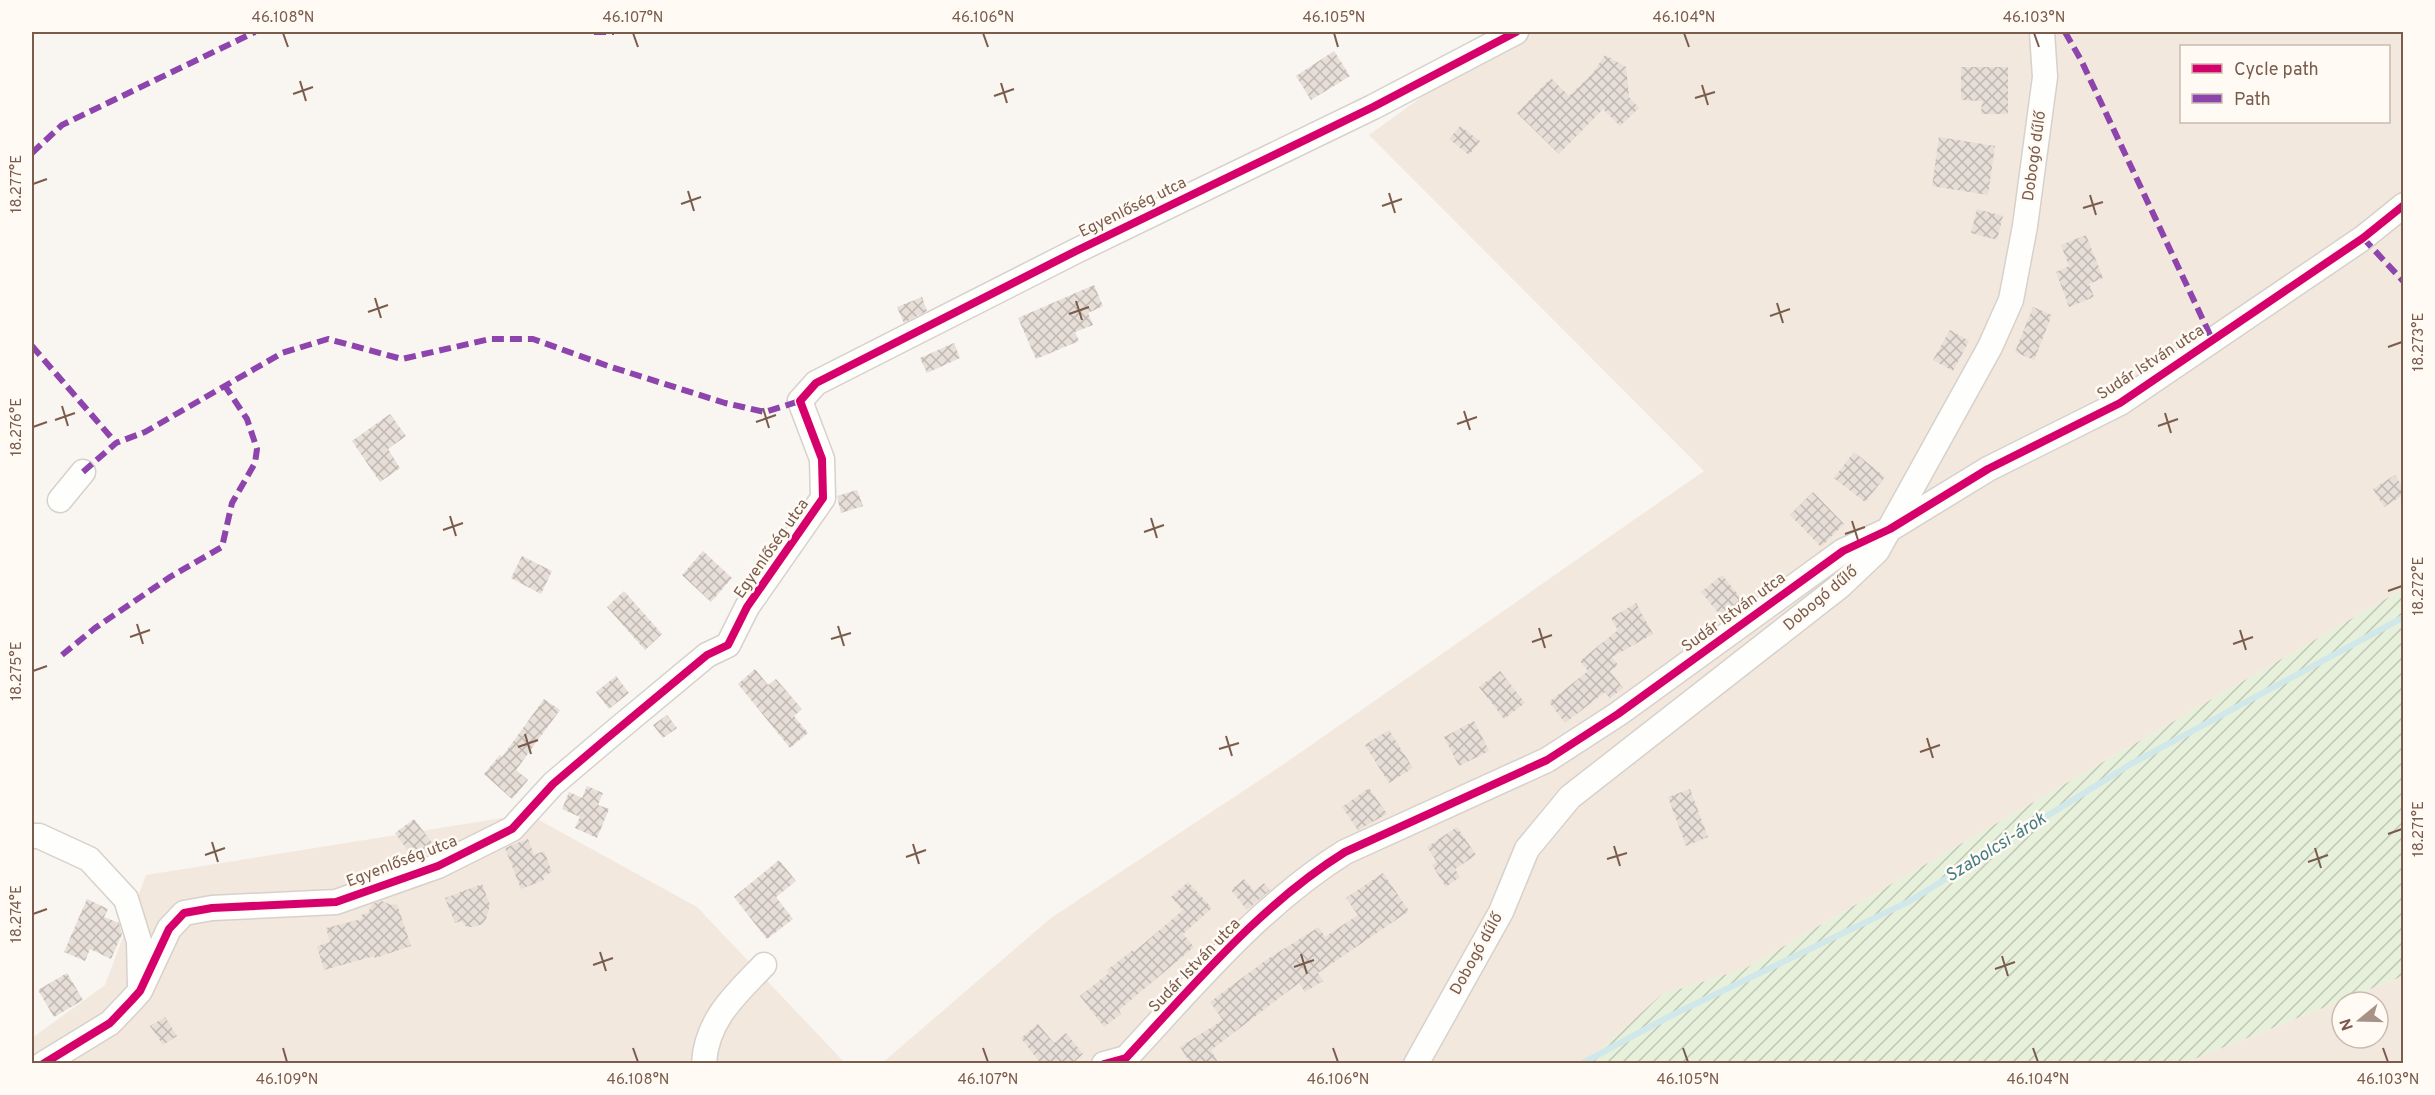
<svg xmlns="http://www.w3.org/2000/svg" width="2435" height="1095" viewBox="0 0 2435 1095" font-family="Overpass,sans-serif">
  <style>
    .residential { fill: #f2e8de; fill-rule: evenodd }
    .garden { fill: url(#garden-furrows) }
    .lines { fill: none; stroke-linecap: round; stroke-linejoin: round }
    .stream { stroke: #d0e8ea; stroke-width: 6 }
    .building { fill: url(#building-cross-hatch) }
    .minor-casing { stroke: #d7d1cb; stroke-width: 27 }
    .minor { stroke: #fefefd; stroke-width: 24 }
    .quiet { stroke: #8e44ad; stroke-width: 6; stroke-dasharray: 12 6; stroke-linecap: butt }
    .cycleway-casing { stroke: #fffaf3; stroke-width: 11 }
    .cycleway { stroke: #d6006c; stroke-width: 8 }
    .ticks { fill: none; stroke: #7a5c4d; stroke-width: 2 }
    .labels { text-anchor: middle; dominant-baseline: central; stroke-width: 5; stroke-linejoin: round; paint-order: stroke }
    .street-label { font-size: 16px; fill: #7a5c4d; stroke: #fffaf3 }
    .water-label { font-size: 18px; font-style: italic; fill: #437c86; stroke: #fffaf3 }
    .neatline { fill: none; stroke: #7a5c4d; stroke-width: 2 }
    .ticks-label { font-size: 15px; text-anchor: middle; fill: #7a5c4d }
  </style>
  <defs>
    <pattern id="garden-furrows" width="10" height="10" patternUnits="userSpaceOnUse" patternTransform="scale(1.5)"><rect width="10" height="10" fill="#e7f0db"/><path d="M-1 1l2-2M0 10L10 0M9 11l2-2" fill="none" stroke="#c0c6b4"/></pattern>
    <pattern id="building-cross-hatch" width="8" height="8" patternUnits="userSpaceOnUse" patternTransform="scale(1.5)"><rect width="8" height="8" fill="#e6ded7"/><path d="M0 0l8 8M0 8l8-8" fill="none" stroke="#bfb7b1"/></pattern>
  </defs>
  <rect width="100%" height="100%" fill="#f9f5f0"/>
  <g class="residential">
    <path d="M1512 32H2403V589L1746 968 1661 995 1585 1063 881 1064 1051 918 1284 764 1704 471 1369 135ZM2182 46H2388V122H2182Z"/>
    <polygon points="528,814 697,907 845,1063 32,1064 32,1038 105,985 146,875"/>
    <path d="M2403 976V1063H2184ZM2342 1002H2378V1038H2342Z"/>
  </g>
  <polygon class="garden" points="2403,589 2403,976 2184,1063 1585,1063 1661,995 1746,968"/>
  <g class="lines">
    <polyline class="stream" points="1581,1064 1668,1017 1910,901 2131,764 2404,617"/>
  </g>
  <g class="building">
    <polygon points="1334,51 1350,76 1311,100 1296,76"/>
    <polygon points="1605,55 1626,67 1629,97 1639,108 1620,126 1603,109 1559,154 1517,113 1551,78 1569,96 1593,73"/>
    <polygon points="1961,67 2008,67 2008,114 1981,114 1982,101 1961,100"/>
    <polygon points="1460,126 1480,141 1469,155 1449,139"/>
    <polygon points="1939,137 1995,146 1988,195 1932,186"/>
    <polygon points="1977,209 2003,216 1997,240 1971,233"/>
    <polygon points="2086,235 2103,278 2089,284 2094,297 2069,307 2056,272 2069,266 2061,245"/>
    <polygon points="1094,285 1103,306 1088,313 1093,325 1075,332 1079,341 1036,359 1018,318"/>
    <polygon points="922,297 927,311 904,323 897,307"/>
    <polygon points="2033,307 2052,315 2034,360 2015,352"/>
    <polygon points="1950,330 1969,341 1953,371 1933,360"/>
    <polygon points="954,343 960,358 927,373 920,358"/>
    <polygon points="390,414 406,436 388,449 400,468 380,482 352,441"/>
    <polygon points="1854,452 1885,477 1865,502 1834,478"/>
    <polygon points="2395,475 2403,488 2403,495 2384,507 2373,489"/>
    <polygon points="857,490 863,506 841,513 837,496"/>
    <polygon points="1813,492 1844,524 1821,547 1790,515"/>
    <polygon points="703,551 732,578 711,602 682,575"/>
    <polygon points="522,556 552,571 541,594 511,578"/>
    <polygon points="1722,575 1745,603 1724,620 1701,592"/>
    <polygon points="624,591 662,634 645,650 607,607"/>
    <polygon points="1636,603 1653,634 1612,657 1618,665 1610,671 1623,688 1610,698 1605,692 1565,723 1549,702 1588,671 1580,661 1618,630 1611,618"/>
    <polygon points="755,669 768,685 776,679 802,709 794,716 808,733 790,748 738,684"/>
    <polygon points="1500,671 1525,703 1504,719 1479,687"/>
    <polygon points="616,676 629,693 609,709 596,692"/>
    <polygon points="544,699 560,710 516,770 528,780 512,799 484,774 500,755 502,757"/>
    <polygon points="667,715 677,728 663,738 653,725"/>
    <polygon points="1474,721 1489,751 1459,766 1444,737"/>
    <polygon points="1389,730 1413,768 1389,783 1365,745"/>
    <polygon points="587,786 603,793 598,805 609,809 597,838 575,828 580,817 562,809 569,792 582,798"/>
    <polygon points="1369,788 1387,814 1358,830 1342,807"/>
    <polygon points="1690,789 1708,837 1686,846 1668,797"/>
    <polygon points="414,819 436,848 425,855 414,859 395,833"/>
    <polygon points="1457,827 1476,855 1455,869 1460,877 1446,887 1432,865 1437,862 1427,847"/>
    <polygon points="528,839 534,855 544,851 552,872 543,876 544,880 521,889 505,848"/>
    <polygon points="779,860 796,881 776,897 793,919 767,939 734,897"/>
    <polygon points="1383,873 1409,911 1318,973 1323,981 1305,992 1299,983 1211,1050 1219,1064 1191,1064 1180,1047 1223,1020 1210,1002 1266,960 1319,927 1325,937 1358,915 1346,898"/>
    <polygon points="1244,879 1254,891 1264,883 1270,890 1247,910 1231,890"/>
    <polygon points="1188,882 1212,908 1183,934 1194,947 1119,1010 1121,1014 1104,1027 1080,996 1109,973 1107,970 1133,950 1134,952 1183,910 1171,897"/>
    <polygon points="482,884 490,905 486,919 483,924 472,927 467,927 461,921 455,923 445,898"/>
    <polygon points="87,899 108,909 104,917 119,923 122,934 111,959 90,949 85,961 64,952"/>
    <polygon points="382,901 391,905 397,904 411,946 375,958 374,956 324,970 317,946 330,942 326,928 362,919 361,915 368,913 372,904"/>
    <polygon points="67,973 83,1000 54,1017 38,990"/>
    <polygon points="165,1017 177,1036 163,1045 150,1026"/>
    <polygon points="1038,1024 1054,1043 1066,1033 1083,1054 1072,1064 1041,1064 1021,1038"/>
  </g>
  <g class="lines">
    <g class="minor-casing">
      <g id="minor">
        <polyline points="60,500 83,472"/>
        <polyline points="32,836 39,836 89,859 126,899 139,941 140,985"/>
        <polyline points="43,1064 110,1023 131,1001 140,991 169,929 184,913 212,908 336,902 438,866 512,829 553,784 606,739 707,655 728,645 747,607 823,498 822,459 800,401 816,383 1076,251 1373,107 1516,32"/>
        <path d="M704 1064C706 1020 736 994 764 965"/>
        <path d="M1104 1064 1126 1058C1194 985 1260 905 1345 852L1547 760 1618 714 1843 551 1890 529 1988 469 2120 403 2363 238 2404 205"/>
        <polyline points="1416,1064 1501,912 1527,849 1570,797 1840,586 1877,551 1990,347 2011,300 2025,226 2045,77 2042,32"/>
      </g>
    </g>
    <use href="#minor" class="minor"/>
    <g class="quiet">
      <polyline points="594,32 614,32"/>
      <polyline points="2065,32 2081,60 2212,339"/>
      <polyline points="32,153 62,125 255,32"/>
      <polyline points="2363,238 2404,282"/>
      <polyline points="32,346 116,443"/>
      <polyline points="83,472 116,443 145,432 282,353 328,339 402,359 490,339 533,339 608,366 725,403 765,412 800,401"/>
      <polyline points="62,655 95,628 170,577 222,547 232,503 255,463 257,449 247,419 225,386"/>
    </g>
    <g class="cycleway-casing">
      <g id="cycleway">
        <polyline points="43,1064 110,1023 131,1001 140,991 169,929 184,913 212,908 336,902 438,866 512,829 553,784 606,739 707,655 728,645 747,607 823,498 822,459 800,401 816,383 1076,251 1373,107 1516,32"/>
        <path d="M1104 1064 1126 1058C1194 985 1260 905 1345 852L1547 760 1618 714 1843 551 1890 529 1988 469 2120 403 2363 238 2404 205"/>
      </g>
    </g>
    <use href="#cycleway" class="cycleway"/>
  </g>
  <path class="ticks" d="M283 33 288 47M633 33 638 47M983 33 988 47M1334 33 1338 47M1684 33 1689 47M2034 33 2039 47M300 81 306 101M1001 83 1007 103M1702 85 1708 105M293 94 313 87M994 96 1014 89M1695 98 1715 92M33 184 47 179M688 191 694 211M1389 193 1395 213M2090 195 2096 215M681 204 701 197M1382 206 1402 199M2083 208 2103 202M375 298 381 318M1076 301 1082 320M1777 303 1783 323M368 312 388 305M1069 314 1089 307M1770 316 1790 309M2388 347 2402 342M62 406 68 426M763 408 769 428M1464 411 1470 430M2165 413 2171 433M55 420 75 413M756 422 776 415M1457 424 1477 417M2158 426 2178 419M33 427 47 422M450 516 456 536M1151 518 1157 538M1852 521 1858 540M443 530 463 523M1144 532 1164 525M1845 534 1865 527M2388 591 2402 586M137 624 143 644M838 626 844 646M1539 628 1545 648M2240 630 2246 650M130 637 150 630M831 639 851 633M1532 642 1552 635M2233 644 2253 637M33 671 47 666M525 734 531 754M1226 736 1232 756M1927 738 1933 758M518 747 538 740M1219 749 1239 743M1920 752 1940 745M2388 834 2402 829M212 842 218 862M913 844 919 864M1614 846 1620 866M2315 848 2321 868M205 855 225 848M906 857 926 850M1607 859 1627 853M2308 862 2328 855M33 914 47 909M600 952 606 971M1301 954 1307 974M2002 956 2008 976M593 965 613 958M1294 967 1314 960M1995 969 2015 962M283 1048 287 1062M633 1048 638 1062M983 1048 988 1062M1333 1048 1338 1062M1683 1048 1688 1062M2033 1048 2038 1062M2383 1048 2388 1062"/>
  <g class="labels">
    <g class="street-label">
      <text transform="translate(2035 156) rotate(-82)">Dobogó dűlő</text>
      <text transform="translate(1133 208) rotate(-26)">Egyenlőség utca</text>
      <text transform="translate(2151 363) rotate(-33)">Sudár István utca</text>
      <text transform="translate(772 549) rotate(-55)">Egyenlőség utca</text>
      <text transform="translate(1821 599) rotate(-40)">Dobogó dűlő</text>
      <text transform="translate(1734 613) rotate(-36)">Sudár István utca</text>
      <text transform="translate(402 862) rotate(-21)">Egyenlőség utca</text>
      <text transform="translate(1477 954) rotate(-61)">Dobogó dűlő</text>
      <text transform="translate(1195 966) rotate(-46)">Sudár István utca</text>
    </g>
    <g class="water-label">
      <text transform="translate(1996 848) rotate(-32)">Szabolcsi-árok</text>
    </g>
  </g>
  <rect width="2435" height="1095" fill="none" stroke="#fffaf3" stroke-width="66"/>
  <rect x="2180" y="45" width="210" height="78" fill="#fffaf3" stroke="#cabbb1" stroke-width="1.5"/>
  <rect x="2192" y="64" width="30" height="9" fill="#d6006c" stroke="#cabbb1" stroke-width="1.5"/>
  <text x="2234" y="75" font-size="18" fill="#7a5c4d">Cycle path</text>
  <rect x="2192" y="94" width="30" height="9" fill="#8e44ad" stroke="#cabbb1" stroke-width="1.5"/>
  <text x="2234" y="105" font-size="18" fill="#7a5c4d">Path</text>
  <g transform="translate(2360 1020) rotate(251)"><circle r="28" fill="#fffaf3" stroke="#cabbb1" stroke-width="1.5"/>
  <path d="M0-4.5L10 22L0 15L-10 22Z" fill="#a69286"/>
  <text y="-9" font-size="16" font-weight="bold" text-anchor="middle" fill="#7a5c4d">N</text>
  </g>
  <rect x="33" y="33" width="2369" height="1029" class="neatline"/>
  <g class="ticks-label">
    <text x="283" y="22">46.108°N</text>
    <text x="633" y="22">46.107°N</text>
    <text x="983" y="22">46.106°N</text>
    <text x="1334" y="22">46.105°N</text>
    <text x="1684" y="22">46.104°N</text>
    <text x="2034" y="22">46.103°N</text>
    <text transform="translate(16 184) rotate(-90)" y="5">18.277°E</text>
    <text transform="translate(2418 342) rotate(-90)" y="5">18.273°E</text>
    <text transform="translate(16 427) rotate(-90)" y="5">18.276°E</text>
    <text transform="translate(2418 586) rotate(-90)" y="5">18.272°E</text>
    <text transform="translate(16 671) rotate(-90)" y="5">18.275°E</text>
    <text transform="translate(2418 829) rotate(-90)" y="5">18.271°E</text>
    <text transform="translate(16 914) rotate(-90)" y="5">18.274°E</text>
    <text x="287" y="1084">46.109°N</text>
    <text x="638" y="1084">46.108°N</text>
    <text x="988" y="1084">46.107°N</text>
    <text x="1338" y="1084">46.106°N</text>
    <text x="1688" y="1084">46.105°N</text>
    <text x="2038" y="1084">46.104°N</text>
    <text x="2388" y="1084">46.103°N</text>
  </g>
</svg>
